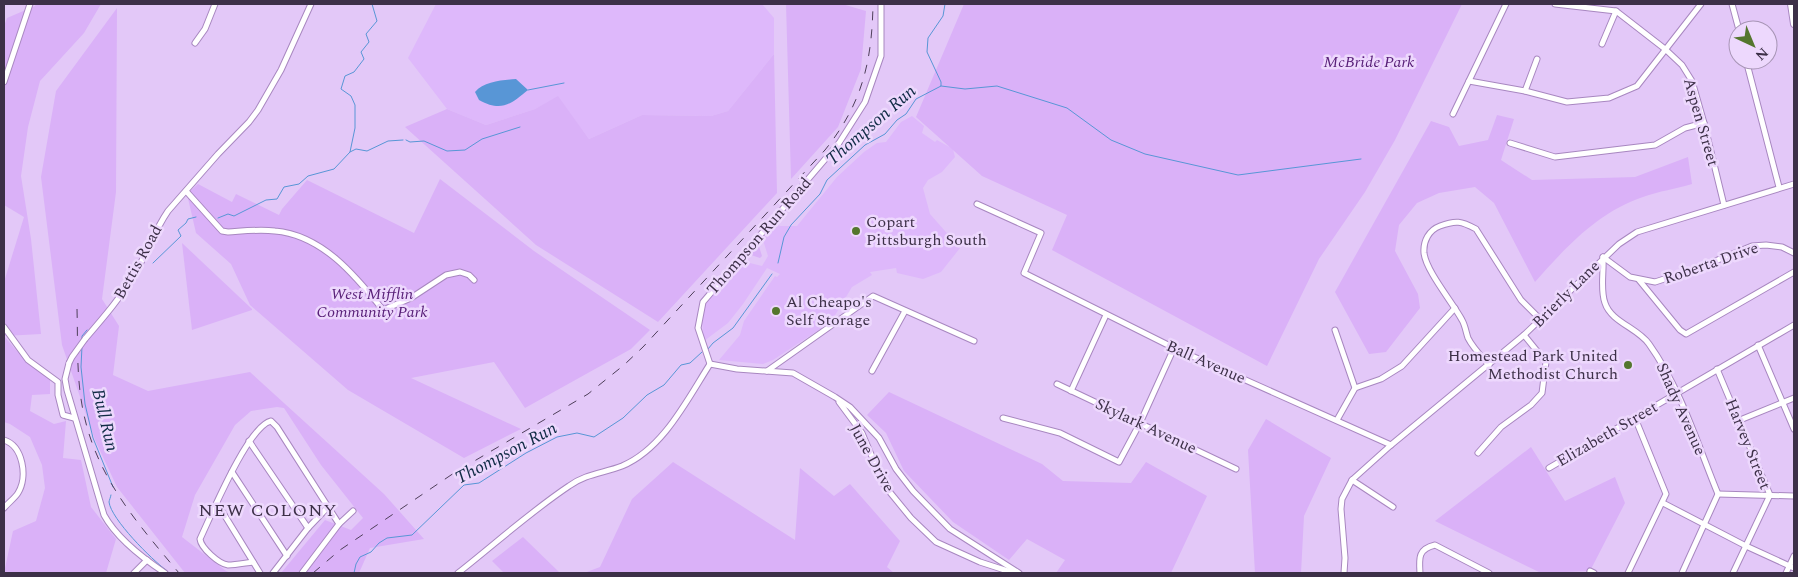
<svg xmlns="http://www.w3.org/2000/svg" width="1798" height="577" viewBox="0 0 1798 577" font-family="Spectral,serif">
  <style>
    .built { fill: #deb8fb }
    .green { fill: #dab1f8 }
    .water { fill: #5896d6 }
    .lines { fill: none; stroke-linecap: round; stroke-linejoin: round }
    .stream { stroke: #5896d6; stroke-width: 1 }
    .minor-casing { stroke: #a887c0; stroke-width: 7 }
    .major-casing { stroke: #a887c0; stroke-width: 8 }
    .minor { stroke: #fff; stroke-width: 5 }
    .major { stroke: #fff; stroke-width: 6 }
    .rail { stroke: #4e3f5a; stroke-width: 1; stroke-dasharray: 9 9; stroke-linecap: butt }
    .minor-bridge-casing { stroke: #a887c0; stroke-width: 7; stroke-linecap: butt }
    .minor-bridge { stroke: #fff; stroke-width: 5 }
    .poi-dot { fill: #54762e; stroke: #edd8fd; stroke-width: 2 }
    .labels { text-anchor: middle; dominant-baseline: central; stroke-width: 5; stroke-linejoin: round; paint-order: stroke }
    .park-label { font-size: 16px; font-style: italic; fill: #592079; stroke: #edd8fd }
    .street-label { font-size: 16px; fill: #3d3048; stroke: #edd8fd }
    .poi-label { font-size: 16px; fill: #3d3048; stroke: #edd8fd; text-anchor: start }
    .water-label { font-size: 18px; font-style: italic; fill: #102b45; stroke: #edd8fd }
    .neighbourhood-label { font-size: 18px; letter-spacing: 1px; fill: #3d3048; stroke: #edd8fd }
  </style>
  <rect width="100%" height="100%" fill="#e3c8f8"/>
  <g class="built">
    <polygon points="436,4 762,4 774,18 774,54 728,111 711,116 642,115 589,139 558,97 535,109 486,125 447,109 408,58"/>
    <polygon points="912,116 924,126 922,133 935,142 937,140 953,149 955,157 942,172 928,180 923,188 930,214 960,248 941,272 923,279 897,273 896,268 870,272 872,275 852,287 831,322 773,360 763,364 719,360 740,335 744,321 775,276 777,277 780,274 767,268 743,304 728,323 704,341 702,322 704,307 708,299 736,265 750,263 762,266 768,256 762,237 774,222 780,226 797,226 837,177 864,152 877,143 886,142 901,122"/>
  </g>
  <g class="green">
    <polygon points="36,4 101,4 84,33 40,81 28,127 21,176 31,239 41,334 4,336 16,350 50,378 50,394 32,395 30,411 54,424 66,421 63,458 81,460 91,507 116,539 106,573 4,573 13,531 36,521 45,488 42,465 30,437 10,424 4,422 4,282 24,217 4,205 4,26 7,18 35,6"/>
    <polygon points="786,4 842,4 866,11 861,69 838,127 791,179"/>
    <polygon points="964,4 1462,4 1395,140 1365,192 1319,259 1267,366 1052,250 1067,215 982,176 916,117"/>
    <polygon points="117,8 116,192 102,299 119,326 113,375 148,391 250,372 384,494 424,539 370,548 359,573 281,573 325,520 351,530 363,518 321,465 284,408 277,407 251,411 235,425 195,495 182,537 226,571 231,573 185,573 117,487 95,440 62,345 41,177 56,91"/>
    <polygon points="774,54 777,193 658,322 536,245 405,127 447,109 486,125 535,109 558,96 589,139 642,115 711,116 728,111"/>
    <path d="M1497 115 1514 119 1501 160 1532 180 1635 177 1688 157 1692 184C1676 189 1659 191 1643 197 1598 212 1566 247 1535 282L1494 203 1475 187 1439 193 1417 203 1399 225 1395 251 1418 294 1420 308 1386 352 1369 354 1335 292 1431 121 1449 127 1459 146 1488 140Z"/>
    <polygon points="440,179 534,251 650,330 631,349 525,408 494,362 411,378 521,429 464,458 348,390 250,305 231,264 196,233 187,194 198,184 232,202 236,194 279,215 282,209 307,180 414,233"/>
    <polygon points="755,242 758,243 762,256 760,258 748,254 747,252"/>
    <polygon points="182,243 252,309 252,310 192,330"/>
    <polygon points="889,392 1042,464 1063,481 1131,483 1146,462 1207,496 1171,573 1056,573 1065,560 1027,539 1009,560 953,522 904,471 886,433 867,415"/>
    <polygon points="1266,419 1331,458 1304,516 1301,573 1255,573 1248,450"/>
    <polygon points="1531,447 1565,501 1615,477 1625,503 1590,571 1541,573 1435,521"/>
    <polygon points="673,462 795,540 800,468 834,496 850,484 900,541 887,567 894,573 584,573 600,567 632,499"/>
    <polygon points="523,537 560,573 504,573 492,561"/>
  </g>
  <path class="water" d="M516 79 528 90C510 105 501 112 479 100L475 92C484 81 503 80 516 79Z"/>
  <g class="lines">
    <g class="stream">
      <polyline points="941,86 965,89 997,86 1067,108 1111,140 1145,154 1238,175 1361,159"/>
      <polyline points="528,90 564,83"/>
      <polyline points="406,140 410,142 424,141 447,151 465,150 482,139 520,127"/>
      <polyline points="350,152 356,149 367,151 388,141 403,140"/>
      <polyline points="218,218 228,214 234,216 266,200 277,199 284,187 299,184 308,176 334,169 350,152 355,128 355,105 351,96 341,89 345,76 354,72 364,59 361,52 369,42 366,34 377,21 372,4"/>
      <polyline points="153,263 181,236 178,230 186,223 188,219 196,217"/>
      <polyline points="778,263 784,237 791,225 820,194 827,180 865,145 885,134 897,120 906,114 916,99 941,86 941,82 927,52 928,38 943,16 945,4"/>
      <polyline points="82,340 82,336 87,330"/>
      <polyline points="82,346 81,367 85,404 93,438 113,487"/>
      <polyline points="708,349 713,343 733,328 772,274"/>
      <path d="M111 495C111 496 109 501 109 502 111 519 152 560 166 570"/>
      <polyline points="354,573 356,564 360,557 371,552 379,543 387,538 412,535 464,485 479,483 526,453 557,437 577,433 594,437 623,418 647,395 664,385 681,365 690,363 702,352"/>
    </g>
    <g class="minor-casing">
      <g id="minor">
        <polyline points="1555,4 1616,11 1665,49 1682,65 1692,81 1704,123 1724,205"/>
        <polyline points="1732,4 1739,30"/>
        <polyline points="195,43 205,29 215,4"/>
        <polyline points="1602,44 1616,11"/>
        <polyline points="1746,60 1779,187"/>
        <polyline points="1469,81 1525,91 1567,102 1609,98 1637,86 1701,4"/>
        <polyline points="4,82 30,4"/>
        <polyline points="1525,91 1537,59"/>
        <polyline points="1453,114 1506,4"/>
        <polyline points="1510,143 1555,157 1655,145 1685,128 1704,123"/>
        <path d="M186 191 222 231 228 232C244 231 259 229 275 231 322 235 355 275 383 310L411 298 446 275 460 272 469 275 474 280"/>
        <polyline points="977,204 1041,233 1024,273 1174,348 1391,445"/>
        <path d="M1603 257C1604 272 1600 290 1605 303 1611 322 1638 328 1649 344 1681 389 1697 443 1718 494L1682 573"/>
        <polyline points="1603,257 1630,277 1655,282 1698,268 1752,246 1766,245 1782,247 1794,253"/>
        <polyline points="1639,280 1680,330 1686,334 1794,272"/>
        <polyline points="4,327 28,360 58,382 58,395 63,415 74,418"/>
        <polyline points="1335,330 1355,388"/>
        <path d="M85 339C104 317 123 295 137 270 148 250 155 230 168 211L218 154 249 122 258 110 281 70 311 4"/>
        <polyline points="1758,345 1794,429"/>
        <path d="M69 363 65 379 67 390 104 515C116 537 144 559 165 573"/>
        <polyline points="710,364 698,328 703,302 839,143 865,102 881,56 881,4"/>
        <polyline points="710,364 737,369 793,373 835,397 850,407 879,438 896,469 913,491 950,529 1019,573"/>
        <path d="M1489 365C1482 357 1473 348 1468 338 1466 332 1465 325 1462 320 1453 303 1426 271 1424 253 1423 241 1429 230 1440 226 1456 220 1461 221 1476 229L1521 300 1540 319"/>
        <polyline points="1717,369 1770,495 1733,573"/>
        <polyline points="767,371 873,296 974,341"/>
        <polyline points="872,371 905,311"/>
        <polyline points="1057,384 1236,469"/>
        <polyline points="1071,391 1106,315"/>
        <polyline points="839,402 862,433 884,485 911,518 936,542 980,562 1014,573"/>
        <polyline points="1003,418 1060,433 1119,462 1140,423 1174,348"/>
        <polyline points="1337,420 1355,388 1381,379 1402,366 1455,308"/>
        <polyline points="1740,420 1794,398"/>
        <path d="M4 440C23 446 28 477 18 493 15 498 8 503 4 508"/>
        <polyline points="249,441 308,528"/>
        <polyline points="1478,453 1501,427 1531,405 1542,393 1546,362 1524,335"/>
        <polyline points="1549,468 1794,325"/>
        <polyline points="232,472 287,556"/>
        <polyline points="1352,480 1393,507"/>
        <polyline points="1718,494 1794,496"/>
        <polyline points="217,503 260,573"/>
        <polyline points="1663,503 1746,546 1794,568"/>
        <polyline points="339,524 353,511"/>
        <path d="M253 562C245 563 236 565 228 565 219 564 201 548 200 539 211 516 248 426 271 421L277 427 339 524 302 573"/>
        <polyline points="1590,571 1594,573"/>
        <polyline points="134,573 147,560"/>
        <polyline points="273,573 308,528 328,507"/>
        <path d="M458 573C495 544 530 512 569 486 585 474 604 473 622 466 663 449 687 400 710 364"/>
        <polyline points="1344,573 1345,558 1341,509 1342,499 1352,480 1391,445 1524,335 1619,244 1637,232 1794,184"/>
        <path d="M1420 573C1419 558 1418 549 1435 545L1489 573"/>
        <polyline points="1628,573 1666,494 1635,418"/>
        <polyline points="1786,573 1794,556"/>
      </g>
    </g>
    <g class="major-casing">
      <polyline id="major" points="1791,4 1794,24"/>
    </g>
    <use href="#minor" class="minor"/>
    <use href="#major" class="major"/>
    <g class="rail">
      <path d="M77 309C78 344 76 380 84 415 98 479 138 524 179 573"/>
      <path d="M313 573 340 550 454 473 588 394 624 365 643 347 825 150C862 104 872 62 873 4"/>
    </g>
    <g class="minor-bridge-casing">
      <polyline id="minor-bridge" points="69,363 72,357 85,339"/>
    </g>
    <use href="#minor-bridge" class="minor-bridge"/>
  </g>
  <g class="poi-dot">
    <circle cx="856" cy="231" r="5"/>
    <circle cx="776" cy="311" r="5"/>
    <circle cx="1628" cy="365" r="5"/>
  </g>
  <g class="labels">
    <g class="park-label">
      <text x="1369" y="62">McBride Park</text>
      <text x="372" y="294">West Mifflin<tspan x="372" dy="18">Community Park</tspan></text>
    </g>
    <g class="street-label">
      <text transform="translate(1701 122) rotate(74)">Aspen Street</text>
      <text transform="translate(759 236) rotate(-49)">Thompson Run Road</text>
      <text transform="translate(138 262) rotate(-61)">Bettis Road</text>
      <text transform="translate(1711 263) rotate(-19)">Roberta Drive</text>
      <text transform="translate(1566 294) rotate(-45)">Brierly Lane</text>
      <text transform="translate(1206 362) rotate(24)">Ball Avenue</text>
      <text transform="translate(1681 409) rotate(66)">Shady Avenue</text>
      <text transform="translate(1146 426) rotate(25)">Skylark Avenue</text>
      <text transform="translate(1607 434) rotate(-30)">Elizabeth Street</text>
      <text transform="translate(1748 444) rotate(68)">Harvey Street</text>
      <text transform="translate(872 458) rotate(61)">June Drive</text>
    </g>
    <g class="poi-label">
      <text x="866" y="222">Copart<tspan x="866" dy="18">Pittsburgh South</tspan></text>
      <text x="786" y="302">Al Cheapo's<tspan x="786" dy="18">Self Storage</tspan></text>
      <text x="1618" y="356" text-anchor="end">Homestead Park United<tspan x="1618" dy="18">Methodist Church</tspan></text>
    </g>
    <g class="water-label">
      <text transform="translate(871 125) rotate(-41)">Thompson Run</text>
      <text transform="translate(105 420) rotate(76)">Bull Run</text>
      <text transform="translate(506 453) rotate(-28)">Thompson Run</text>
    </g>
    <g class="neighbourhood-label">
      <text x="268" y="510">NEW COLONY</text>
    </g>
  </g>
  <rect width="1798" height="577" fill="none" stroke="#3d3048" stroke-width="10"/>
  <g transform="translate(1753 45) rotate(136)"><circle r="24" fill="#edd8fd" stroke="#a795b5"/>
  <path d="M0-4L9 19L0 12L-9 19Z" fill="#54762e"/>
  <text y="-8" font-size="14" font-weight="bold" text-anchor="middle" fill="#3d3048">N</text>
  </g>
</svg>
